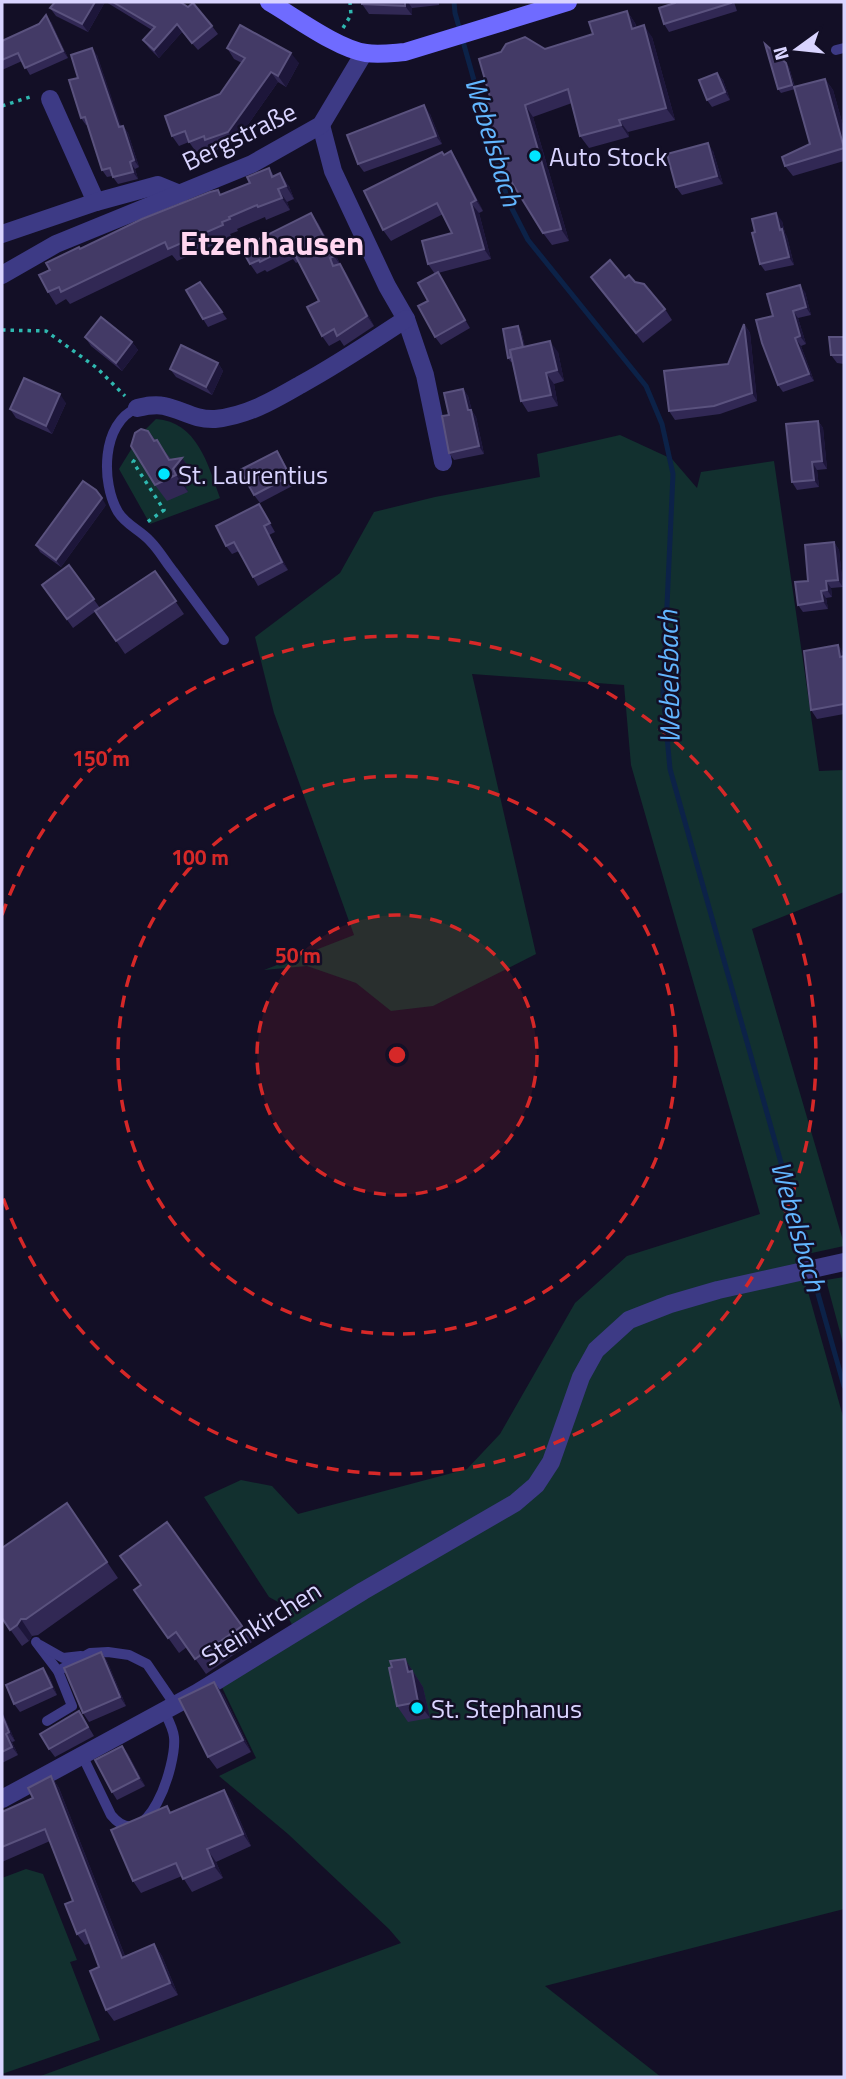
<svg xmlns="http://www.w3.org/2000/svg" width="846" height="2079" viewBox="0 0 846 2079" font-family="'Titillium Web',sans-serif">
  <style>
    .green { fill: #12302f }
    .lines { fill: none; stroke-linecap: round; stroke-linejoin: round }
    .stream { stroke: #0c2248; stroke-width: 5 }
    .path { stroke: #2fb8b0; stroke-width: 3.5; stroke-dasharray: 3.5 5; stroke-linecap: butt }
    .lane { stroke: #3d3a85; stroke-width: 10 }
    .street { stroke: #3d3a85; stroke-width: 18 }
    .secondary { stroke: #6f6bff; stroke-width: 18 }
    .wall { fill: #312854 }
    .shaded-wall { fill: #1d163a }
    .building { fill: #433a66; stroke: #5a527e; stroke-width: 2 }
    .ring { fill: none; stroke: #d62828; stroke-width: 3.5; stroke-dasharray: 12 9 }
    .poi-dot { fill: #00e5ff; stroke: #130f26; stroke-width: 2.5 }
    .labels { text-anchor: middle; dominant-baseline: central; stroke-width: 5; stroke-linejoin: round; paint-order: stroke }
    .street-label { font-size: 26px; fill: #d9d4ff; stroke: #130f26 }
    .poi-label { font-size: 26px; fill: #d9d4ff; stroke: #130f26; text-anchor: start }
    .water-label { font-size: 28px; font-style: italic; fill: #62b6ff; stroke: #130f26 }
    .district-label { font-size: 33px; font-weight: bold; fill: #ffd6f0; stroke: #130f26 }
    .centre { fill: #d62828; stroke: #130f26; stroke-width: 3.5 }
    .ring-label { font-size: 21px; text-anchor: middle; font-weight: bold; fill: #d62828; stroke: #130f26; stroke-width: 5; stroke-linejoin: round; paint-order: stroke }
  </style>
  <rect width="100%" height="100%" fill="#130f26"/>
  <g class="green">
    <path d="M156 419C197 422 208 464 220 498L150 524 119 469 140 435Z"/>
    <polygon points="620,435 672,459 697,488 701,472 774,461 819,771 844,770 844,892 752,929 844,1244 844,1246 798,1256 799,1277 807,1288 844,1420 844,1909 545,1986 661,2077 38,2077 401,1943 389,1929 288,1834 219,1776 256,1758 217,1677 294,1628 280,1603 269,1597 204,1497 241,1480 272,1486 298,1514 467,1469 500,1434 575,1303 627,1256 760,1214 631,765 624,685 472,674 536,954 433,1006 391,1011 356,983 307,966 264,970 354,935 274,713 255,637 340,573 374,512 435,497 540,477 537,454"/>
    <polygon points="844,1277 844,1347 826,1280"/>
    <polygon points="26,1869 43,1874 77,1960 70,1962 100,2040 2,2074 2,1878"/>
  </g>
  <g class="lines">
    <polyline class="stream" points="454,2 455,13 508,201 528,240 646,386 662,424 673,474 663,693 670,769 844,1386"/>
    <g class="path">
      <polyline points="343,28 351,15 350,2"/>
      <polyline points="2,106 33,96"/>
      <polyline points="2,330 46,331 97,368 125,396"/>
      <polyline points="140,453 133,462 164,510 146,523"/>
    </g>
    <g class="lane">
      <polyline points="836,50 844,48"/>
      <path d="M137 408C101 423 101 483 118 512 126 525 140 530 150 541 159 550 165 561 173 571 190 594 207 617 224 640"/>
      <polyline points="36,1642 58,1671 72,1706 47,1721"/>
      <polyline points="40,1645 63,1658 81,1656"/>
      <polyline points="58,1671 90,1653 108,1652 129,1655 147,1664 175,1705"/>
      <path d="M82 1755 111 1815C147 1859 177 1764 174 1737 173 1728 168 1719 164 1711"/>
    </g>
    <g class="street">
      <polyline points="50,99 96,202"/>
      <polyline points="321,125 333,171 387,286 406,319 425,375 443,462"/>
      <polyline points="2,234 96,202 158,185 180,194"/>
      <polyline points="2,275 56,244 252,164 321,125 364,53"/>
      <path d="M137 408C146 406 155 404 164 406 183 410 194 420 215 419 247 416 274 400 300 385 337 365 371 342 406 319"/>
      <polyline points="2,1799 197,1693 363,1591 515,1503 536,1485 551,1462 581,1377 596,1350 629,1320 670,1304 718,1290 844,1262"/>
    </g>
    <path class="secondary" d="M269 2C295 17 338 49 366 53 379 55 392 53 405 52L568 2"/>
  </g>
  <g class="wall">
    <polygon points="105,2 88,32 56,16 50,8"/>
    <polygon points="106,2 180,2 212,26 218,34 198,50 182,32 159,58 149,48 143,40 152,30"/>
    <polygon points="362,2 439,2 439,5 412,8 412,15 369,14 362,4"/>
    <polygon points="675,2 734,2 737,11 669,32 664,24 675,3"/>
    <polygon points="627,11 635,23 637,28 652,37 675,120 628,132 629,137 589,148 580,136 572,103 533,117 569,241 552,245 543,233 490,97 501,52 545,49 593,34"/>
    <polygon points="51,22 68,58 30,75 22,61 2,70 2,41"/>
    <polygon points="227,48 299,63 286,87 278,82 235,143 213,151 210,147 196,152 189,142 179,146 172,136 220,94 242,63 234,59"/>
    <polygon points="97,55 121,127 123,126 128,133 139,167 135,169 138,179 118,184 112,176 107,177 102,170 88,125 86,125 81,118 78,78"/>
    <polygon points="786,63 789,67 795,87 825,79 833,90 844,129 844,161 793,176 785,166 810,144 795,89 781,93 778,89"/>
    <polygon points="717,73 723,80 730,100 712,107 707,100"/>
    <polygon points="430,114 442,144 364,172 358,164"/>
    <polygon points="451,151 458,162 483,211 479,213 491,259 438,273 470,328 441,345 435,337 428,301 435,274 428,264 452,233 443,214 391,241 383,230 445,155"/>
    <polygon points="713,151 723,184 682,195 676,187"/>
    <polygon points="269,168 274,176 289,186 294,199 287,202 290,210 266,220 265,217 237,229 238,231 230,234 232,237 177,261 172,255 70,304 66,299 56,305 48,292 50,270 81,249 250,183"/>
    <polygon points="782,221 785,233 787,237 794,265 765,271 760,264"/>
    <polygon points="318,223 374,326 344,346 340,340 329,346 322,336 319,301 298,262 296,263 293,259 267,272 265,270 257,274 250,264"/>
    <polygon points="591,277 625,278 665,309 672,320 643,343"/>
    <polygon points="200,282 227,319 208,327 203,319"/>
    <polygon points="805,292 811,315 798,318 806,344 801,346 814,381 783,392 778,385 773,316"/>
    <polygon points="744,324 750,333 757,401 720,414 675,420 669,411 728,364"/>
    <polygon points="521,330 525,347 558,352 564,381 554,384 558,406 528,412 521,401 512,362 511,362 508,358"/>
    <polygon points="85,337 132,342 138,350 122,371 91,346"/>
    <polygon points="844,337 844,364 837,363 831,355"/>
    <polygon points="218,363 223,371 212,395 176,377 170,369"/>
    <polygon points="463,389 468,396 472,411 476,417 484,454 454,460 449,453 449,415"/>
    <polygon points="66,403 52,434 16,418 10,409"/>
    <polygon points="818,421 823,428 827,469 817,470 819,487 797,490 792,482"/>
    <polygon points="148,431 171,459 182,458 194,474 185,485 188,492 167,501 155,485"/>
    <polygon points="282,459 296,484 260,503 254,495"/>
    <polygon points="259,504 275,532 269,535 288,570 258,586 253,577 239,551 232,554 226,546"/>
    <polygon points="106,505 61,567 40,552 36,545"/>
    <polygon points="834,542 839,550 843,587 831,588 832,597 826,598 828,609 803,612 798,605 808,581"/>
    <polygon points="69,565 100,608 155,571 184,614 125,654 96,611 73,628 42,585"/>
    <polygon points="838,645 844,654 844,714 817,719 811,710"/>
    <polygon points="67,1503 118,1578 38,1635 32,1636 29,1641 22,1646 2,1618"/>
    <polygon points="167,1522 252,1642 206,1674 187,1647 179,1653 134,1590 141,1585"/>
    <polygon points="101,1652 107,1661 126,1706 89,1722 83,1713"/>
    <polygon points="405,1659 423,1687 430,1718 408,1722 397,1706 392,1667"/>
    <polygon points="49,1676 57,1695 20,1712 14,1704"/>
    <polygon points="223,1694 251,1752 217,1769 208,1757"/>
    <polygon points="79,1711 94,1736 55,1757 49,1749"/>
    <polygon points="2,1712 15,1741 12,1742 18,1755 2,1763"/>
    <polygon points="122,1746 128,1754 145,1786 117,1800 112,1792"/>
    <polygon points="51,1776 59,1788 125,1956 154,1944 162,1956 178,1995 114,2021 106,2010 99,1967 90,1943 85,1945 77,1934 73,1901 50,1841 2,1862 2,1812 33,1798"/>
    <polygon points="224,1790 232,1802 251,1846 216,1862 223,1878 192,1892 182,1876 141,1893 133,1881 172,1812"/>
  </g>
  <g class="shaded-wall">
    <polygon points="95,2 105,2 88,32 82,24"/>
    <polygon points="405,2 408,2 412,8 412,15 405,6"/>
    <polygon points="627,11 635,23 640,41 632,29"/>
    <polygon points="46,15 51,22 68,58 63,51"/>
    <polygon points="177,24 182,32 159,58 154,50"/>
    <polygon points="644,25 652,37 675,120 666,108"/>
    <polygon points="92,48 97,55 124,134 119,127"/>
    <polygon points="291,53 299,63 286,87 278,76"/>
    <polygon points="786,63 789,67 795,89 792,85"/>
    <polygon points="271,72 278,82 235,143 228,132"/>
    <polygon points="717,73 723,80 730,100 725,92"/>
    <polygon points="825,79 833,90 844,129 844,146"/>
    <polygon points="424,105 430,114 442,144 436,136"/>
    <polygon points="525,105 533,117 569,241 561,229"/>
    <polygon points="619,120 628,132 629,137 621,125"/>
    <polygon points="123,126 128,133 139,167 134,160"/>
    <polygon points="708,143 713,151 723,184 717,176"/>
    <polygon points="451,151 458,162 483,211 476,200"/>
    <polygon points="130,162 135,169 138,179 133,172"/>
    <polygon points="280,173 289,186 294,199 286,186"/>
    <polygon points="278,189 287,202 290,210 282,198"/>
    <polygon points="471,203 479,213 491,259 484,249"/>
    <polygon points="311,213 318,223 341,266 334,256"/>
    <polygon points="776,213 782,221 785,233 787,237 794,265 789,257"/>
    <polygon points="340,264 347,274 374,326 367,316"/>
    <polygon points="800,285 805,292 811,315 806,307"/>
    <polygon points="793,311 798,318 806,344 800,336"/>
    <polygon points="744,324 750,333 757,401 752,393"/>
    <polygon points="518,326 521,330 527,358 524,354"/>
    <polygon points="795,338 801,346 814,381 809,374"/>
    <polygon points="550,341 558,352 564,381 557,370"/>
    <polygon points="132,342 138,350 122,371 116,363"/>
    <polygon points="218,363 223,371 212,395 206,387"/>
    <polygon points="546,373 554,384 558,406 551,395"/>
    <polygon points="463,389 468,396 472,411 476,417 484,454 479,446 468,410"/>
    <polygon points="60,394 66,403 52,434 46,426"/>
    <polygon points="818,421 823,428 827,469 822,461"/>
    <polygon points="157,440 175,467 182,458 194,474 185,485 188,492 176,475"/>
    <polygon points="277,451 282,459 296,484 290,476"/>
    <polygon points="812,462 817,470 819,487 814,480"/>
    <polygon points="102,498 106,505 61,567 56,560"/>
    <polygon points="259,504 265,512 275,532 270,523"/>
    <polygon points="264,526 269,535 288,570 282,562"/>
    <polygon points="834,542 839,550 843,587 838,580"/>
    <polygon points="826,581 831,588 832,597 827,590"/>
    <polygon points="821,591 826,598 828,609 823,601"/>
    <polygon points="838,645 844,654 844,663 840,657"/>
    <polygon points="21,1619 32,1636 29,1641 17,1625"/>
    <polygon points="101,1652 107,1661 126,1706 120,1697"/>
    <polygon points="405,1659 423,1687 430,1718 418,1702 408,1672"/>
    <polygon points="43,1668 49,1676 57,1695 52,1687"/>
    <polygon points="214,1682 223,1694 251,1752 243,1740"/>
    <polygon points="2,1712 4,1715 15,1741 9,1732 2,1715"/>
    <polygon points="6,1734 12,1742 18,1755 12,1747"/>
    <polygon points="122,1746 128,1754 145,1786 139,1778"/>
    <polygon points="51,1776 59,1788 130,1969 122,1958"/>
    <polygon points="224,1790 232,1802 251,1846 243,1834"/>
    <polygon points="207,1849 216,1862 223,1878 214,1866"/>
    <polygon points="154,1944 162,1956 178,1995 170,1983"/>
  </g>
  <g class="building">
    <polygon points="55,2 95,2 82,24 50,8"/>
    <polygon points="113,2 180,2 188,7 193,3 212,26 192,43 177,24 154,50 143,40 155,27"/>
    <polygon points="362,2 405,2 405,6 362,4"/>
    <polygon points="675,2 731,2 731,3 664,24 659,8 675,3"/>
    <polygon points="627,11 632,29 644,25 666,108 619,120 621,125 580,136 568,89 525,105 561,229 543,233 504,170 483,99 490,97 479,59 501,52 506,44 525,37 545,49 593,34 589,22"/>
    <polygon points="46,15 63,51 25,68 18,53 2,60 2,41 39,24"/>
    <polygon points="240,25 291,53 278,76 271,72 228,132 205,140 204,136 189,142 185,131 172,136 165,116 220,94 245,58 227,48"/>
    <polygon points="765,44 786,63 792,85 778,89"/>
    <polygon points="92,48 119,127 123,126 134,160 130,162 133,172 113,177 110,168 102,170 85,117 81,118 69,80 78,78 71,55"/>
    <polygon points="717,73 725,92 707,100 699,80"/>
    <polygon points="825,79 844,148 785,166 782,157 810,144 794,87"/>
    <polygon points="424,105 436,136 358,164 347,135"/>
    <polygon points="708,143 717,176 676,187 667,154"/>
    <polygon points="451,151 476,200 471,203 484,249 428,264 422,241 452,233 437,203 383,230 364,191 442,152 444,155"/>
    <polygon points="269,168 272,177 280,173 286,186 278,189 282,198 258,207 257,205 229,217 230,219 222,222 223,225 168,249 165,242 61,292 59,287 48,292 39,275 50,270 46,263 79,247 80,249 142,219 210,192 218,190 220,195 250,183 247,177"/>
    <polygon points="311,213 334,256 330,258 333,266 340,264 367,316 337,336 334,329 322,336 307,307 319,301 293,251 289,253 287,248 260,262 259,260 250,264 241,248"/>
    <polygon points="776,213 780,230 782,229 789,257 760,264 752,233 755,232 752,219"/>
    <polygon points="610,260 625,278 629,275 635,282 644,284 665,309 636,333 591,277"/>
    <polygon points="438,272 465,320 435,337 418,306 428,301 418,283"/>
    <polygon points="200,282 222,312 203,319 186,290"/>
    <polygon points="800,285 806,307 793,311 800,336 795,338 809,374 778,385 762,343 756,320 773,316 767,294"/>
    <polygon points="101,317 132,342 116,363 85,337"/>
    <polygon points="744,324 752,393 714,406 669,411 664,371 728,364"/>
    <polygon points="518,326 523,347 510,350 511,357 508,358 503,329"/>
    <polygon points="829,337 844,337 844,355 831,355"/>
    <polygon points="550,341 557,370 546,373 551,395 521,401 510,350"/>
    <polygon points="181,345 218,363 206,387 170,369"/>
    <polygon points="24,378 60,394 46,426 10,409"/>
    <polygon points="463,389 468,410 471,410 479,446 449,453 442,416 449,415 444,393"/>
    <polygon points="818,421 822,461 812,462 814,480 792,482 786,424"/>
    <polygon points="141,429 148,431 154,441 157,440 169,460 182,458 173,469 176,475 155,485 131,446 135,433"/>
    <polygon points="277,451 290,476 254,495 240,470"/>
    <polygon points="83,481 96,490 102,498 56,560 36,545"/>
    <polygon points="259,504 270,523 264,526 282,562 253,577 234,542 226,546 216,526"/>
    <polygon points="834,542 838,580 826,581 827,590 821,591 823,601 798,605 795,582 808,581 805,545"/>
    <polygon points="69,565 94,599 67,619 42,585"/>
    <polygon points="155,571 176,601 116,641 95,611"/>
    <polygon points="838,645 840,657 844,656 844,704 811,710 804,651"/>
    <polygon points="67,1503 107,1562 26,1619 21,1619 17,1625 10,1630 2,1618 2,1548"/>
    <polygon points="167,1522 242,1626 195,1659 176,1632 168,1638 134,1590 141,1585 120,1556"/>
    <polygon points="101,1652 120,1697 83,1713 64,1668"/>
    <polygon points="405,1659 408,1672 412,1671 418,1702 397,1706 389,1668 392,1667 390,1661"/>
    <polygon points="43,1668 52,1687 14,1704 6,1685"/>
    <polygon points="214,1682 243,1740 208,1757 179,1699"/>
    <polygon points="79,1711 88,1727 49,1749 40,1734"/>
    <polygon points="2,1715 9,1732 6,1734 12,1747 2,1752"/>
    <polygon points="122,1746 139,1778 112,1792 95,1760"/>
    <polygon points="51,1776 122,1958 154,1944 170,1983 106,2010 90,1971 99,1967 85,1930 77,1934 65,1904 73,1901 45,1829 2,1847 2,1812 33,1798 28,1788"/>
    <polygon points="224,1790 243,1834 207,1849 214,1866 183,1879 176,1863 133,1881 111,1830 167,1806 170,1813"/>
  </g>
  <circle cx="397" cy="1055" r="140" fill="#d62828" fill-opacity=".12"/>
  <g class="ring">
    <circle cx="397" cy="1055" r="140"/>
    <circle cx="397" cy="1055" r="279"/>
    <path d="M2 915A419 419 0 1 1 2 1195"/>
  </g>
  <g class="poi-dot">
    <circle cx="535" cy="156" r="7"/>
    <circle cx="164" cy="474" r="7"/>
    <circle cx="417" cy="1708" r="7"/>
  </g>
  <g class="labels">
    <g class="street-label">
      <text transform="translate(239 136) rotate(-26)">Bergstraße</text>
      <text transform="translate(261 1623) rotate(-32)">Steinkirchen</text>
    </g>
    <g class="poi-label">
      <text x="549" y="156">Auto Stock</text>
      <text x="178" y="474">St. Laurentius</text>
      <text x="431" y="1708">St. Stephanus</text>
    </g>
    <g class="water-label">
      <text transform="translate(494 141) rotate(73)">Webelsbach</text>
      <text transform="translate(668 677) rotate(-91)">Webelsbach</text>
      <text transform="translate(799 1226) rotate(74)">Webelsbach</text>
    </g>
    <g class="district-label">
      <text x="272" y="243">Etzenhausen</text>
    </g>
  </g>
  <circle cx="397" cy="1055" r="10" class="centre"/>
  <g class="ring-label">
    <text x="101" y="766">150 m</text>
    <text x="200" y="865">100 m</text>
    <text x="298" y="963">50 m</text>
  </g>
  <rect width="846" height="2079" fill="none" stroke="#d9d4ff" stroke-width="7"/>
  <g transform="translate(797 49) rotate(255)" stroke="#130f26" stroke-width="5" paint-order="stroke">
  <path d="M0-5L12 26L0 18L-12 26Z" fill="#d9d4ff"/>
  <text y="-10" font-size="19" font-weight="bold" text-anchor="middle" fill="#d9d4ff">N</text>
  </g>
</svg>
